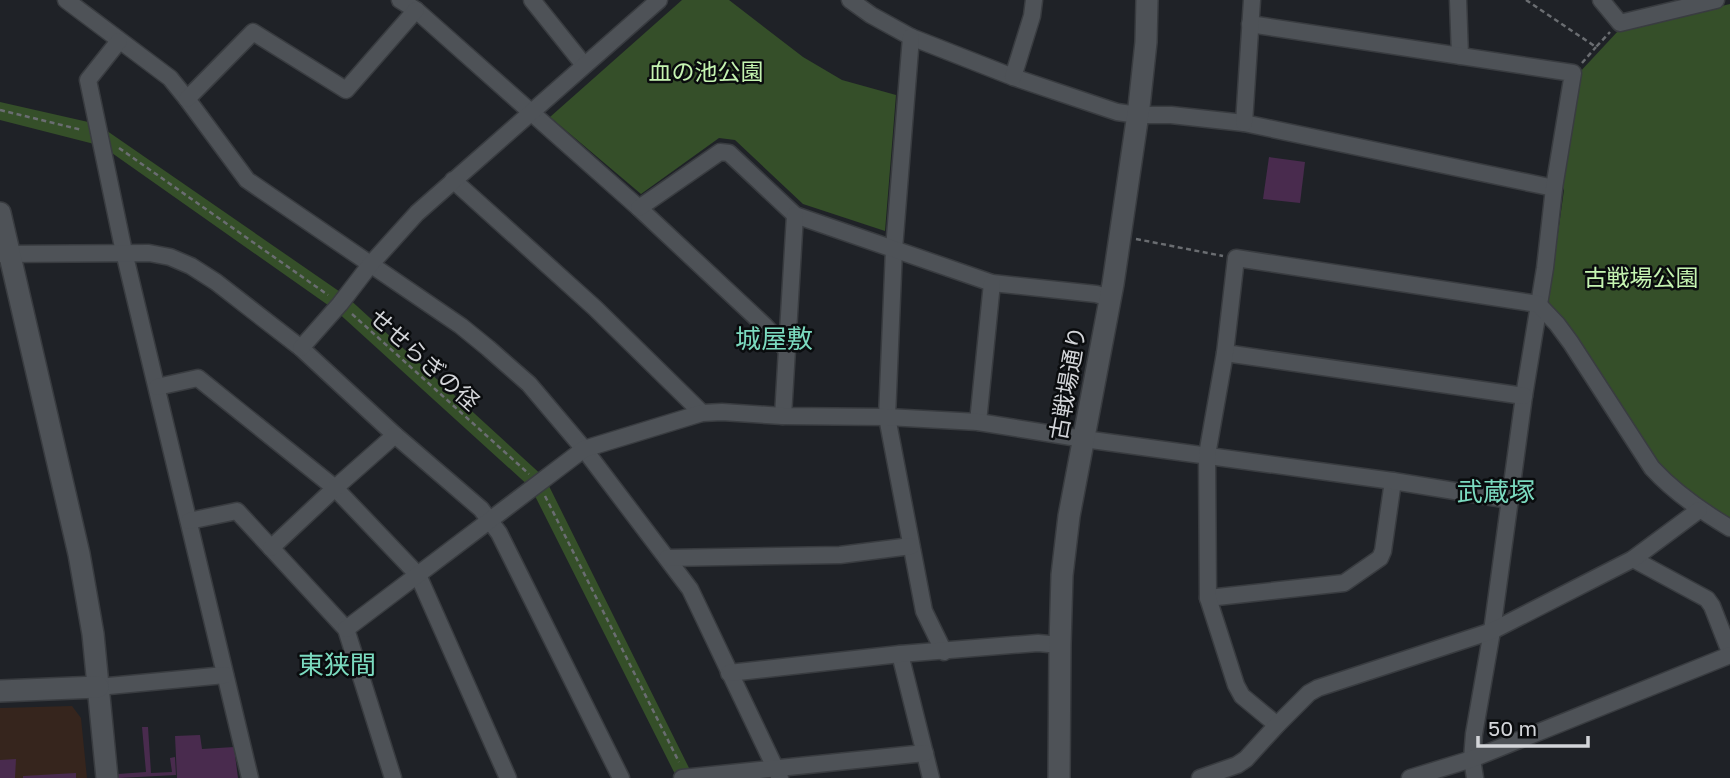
<svg xmlns="http://www.w3.org/2000/svg" width="1730" height="778" viewBox="0 0 1730 778" font-family="'Golos Text','Noto Sans JP',sans-serif">
  <style>
    .commercial { fill: #36251d }
    .green { fill: #354f29 }
    .building { fill: #492b4e }
    .lines { fill: none; stroke-linecap: round; stroke-linejoin: round }
    .street-casing { stroke: #393c40; stroke-width: 19 }
    .secondary-casing { stroke: #393c40; stroke-width: 24 }
    .path { stroke: #6a6d71; stroke-width: 2.5; stroke-dasharray: 5 3.5; stroke-linecap: butt }
    .street { stroke: #4e5257; stroke-width: 16 }
    .secondary { stroke: #4e5257; stroke-width: 21 }
    .labels { text-anchor: middle; dominant-baseline: central; stroke-width: 5; stroke-linejoin: round; paint-order: stroke }
    .park-label { font-size: 23px; fill: #c5f4b1; stroke: #0a0c0e }
    .street-label { font-size: 23px; fill: #d3d5d9; stroke: #0a0c0e }
    .quarter-label { font-size: 26px; fill: #7bdabf; stroke: #0a0c0e }
  </style>
  <rect width="100%" height="100%" fill="#1f2227"/>
  <polygon class="commercial" points="72,706 81,718 87,778 0,778 0,708"/>
  <g class="green">
    <polygon points="682,0 729,0 803,57 842,80 896,95 885,231 803,204 735,140 719,138 641,194 550,117"/>
    <polygon points="1730,4 1730,523 1672,479 1659,465 1548,305 1564,190 1562,186 1578,74 1619,30"/>
    <polygon points="0,102 97,124 346,296 545,478 694,778 677,778 531,488 335,310 102,146 0,120"/>
  </g>
  <g class="building">
    <polygon points="1269,157 1305,162 1300,203 1263,199"/>
    <polygon points="142,727 148,727 151,773 172,772 170,758 175,757 176,775 119,778 118,774 146,772"/>
    <polygon points="200,735 202,749 234,747 238,778 177,778 175,736"/>
    <polygon points="16,759 15,778 0,778 0,760"/>
    <polygon points="76,773 76,778 23,778 23,776"/>
  </g>
  <g class="lines">
    <g class="street-casing">
      <g id="street">
        <polyline points="66,0 170,78 187,99 247,180 461,326 488,348 529,384 584,449 690,589 780,778"/>
        <polyline points="400,0 416,10 639,208 764,325 786,349"/>
        <polyline points="532,0 584,65"/>
        <polyline points="850,0 871,15 911,37 1013,77 1117,112 1138,115 1171,115 1244,123 1554,188"/>
        <polyline points="1458,0 1460,56"/>
        <polyline points="1601,0 1620,23 1716,0"/>
        <polyline points="1250,24 1573,73 1554,188 1545,268 1524,396 1492,631 1474,734 1472,759 1475,778"/>
        <polyline points="911,37 894,249 887,417 924,611 944,652"/>
        <polyline points="119,41 88,80 124,252 250,778"/>
        <polyline points="1013,77 1032,16 1034,0"/>
        <polyline points="187,99 253,32 346,90 416,10"/>
        <polyline points="1244,123 1252,0"/>
        <polyline points="453,180 595,308 702,413"/>
        <polyline points="639,208 720,152 729,153 795,215 992,283 1096,294 1110,298"/>
        <polyline points="0,254 149,253 170,257 191,266 216,282 301,348 395,435 481,509 499,533 621,778"/>
        <polyline points="301,348 340,304 370,265 417,213 659,0"/>
        <polyline points="1225,353 1524,396"/>
        <polyline points="157,387 198,378 335,488 418,575 508,778"/>
        <polyline points="783,416 795,215"/>
        <polyline points="978,422 992,283"/>
        <polyline points="189,521 237,511 346,629 393,778"/>
        <polyline points="271,548 335,488 395,435"/>
        <polyline points="667,558 840,555 911,546"/>
        <polyline points="1633,559 1707,599 1712,606 1730,652"/>
        <polyline points="1208,598 1344,583 1380,558 1383,551 1393,481"/>
        <polyline points="346,629 584,449 702,413 722,412 783,416 887,417 978,422 1084,439 1393,481 1510,500"/>
        <polyline points="900,654 931,778"/>
        <polyline points="729,673 900,654 1038,643 1060,645"/>
        <polyline points="98,687 225,675"/>
        <path d="M1277 725 1242 696 1236 685 1208 598 1207 455 1225 353 1236 258 1538 304 1557 324 1571 343 1652 468C1675 493 1701 511 1730 528"/>
        <polyline points="682,778 925,753"/>
        <polyline points="1200,778 1237,765 1246,759 1277,725 1309,693 1318,688 1492,631 1633,559 1699,510"/>
        <polyline points="1410,778 1472,759 1730,655"/>
      </g>
    </g>
    <g class="secondary-casing">
      <g id="secondary">
        <polyline points="0,213 79,554 93,634 107,778"/>
        <polyline points="0,691 98,687"/>
        <polyline points="1059,778 1060,645 1062,575 1069,516 1113,284 1139,107 1146,42 1147,0"/>
      </g>
    </g>
    <g class="path">
      <polyline points="1526,0 1596,47 1610,32"/>
      <polyline points="1582,63 1596,47"/>
      <polyline points="0,110 82,130"/>
      <polyline points="119,148 328,295"/>
      <polyline points="1136,239 1223,256"/>
      <polyline points="352,314 529,474"/>
      <polyline points="545,496 679,762"/>
    </g>
    <use href="#street" class="street"/>
    <use href="#secondary" class="secondary"/>
  </g>
  <g class="labels">
    <g class="park-label">
      <text x="706" y="71">血の池公園</text>
      <text x="1641" y="277">古戦場公園</text>
    </g>
    <g class="street-label">
      <text transform="translate(425 359) rotate(42)">せせらぎの径</text>
      <text transform="translate(1067 383) rotate(-80)">古戦場通り</text>
    </g>
    <g class="quarter-label">
      <text x="774" y="338">城屋敷</text>
      <text x="1496" y="491">武蔵塚</text>
      <text x="337" y="664">東狭間</text>
    </g>
  </g>
  <path d="M1478 736v10h110v-10" fill="none" stroke="#d3d5d9" stroke-width="3.5"/>
  <text x="1488" y="736" font-size="21" fill="#d3d5d9" stroke="#0a0c0e" stroke-width="5" paint-order="stroke">50 m</text>
</svg>
